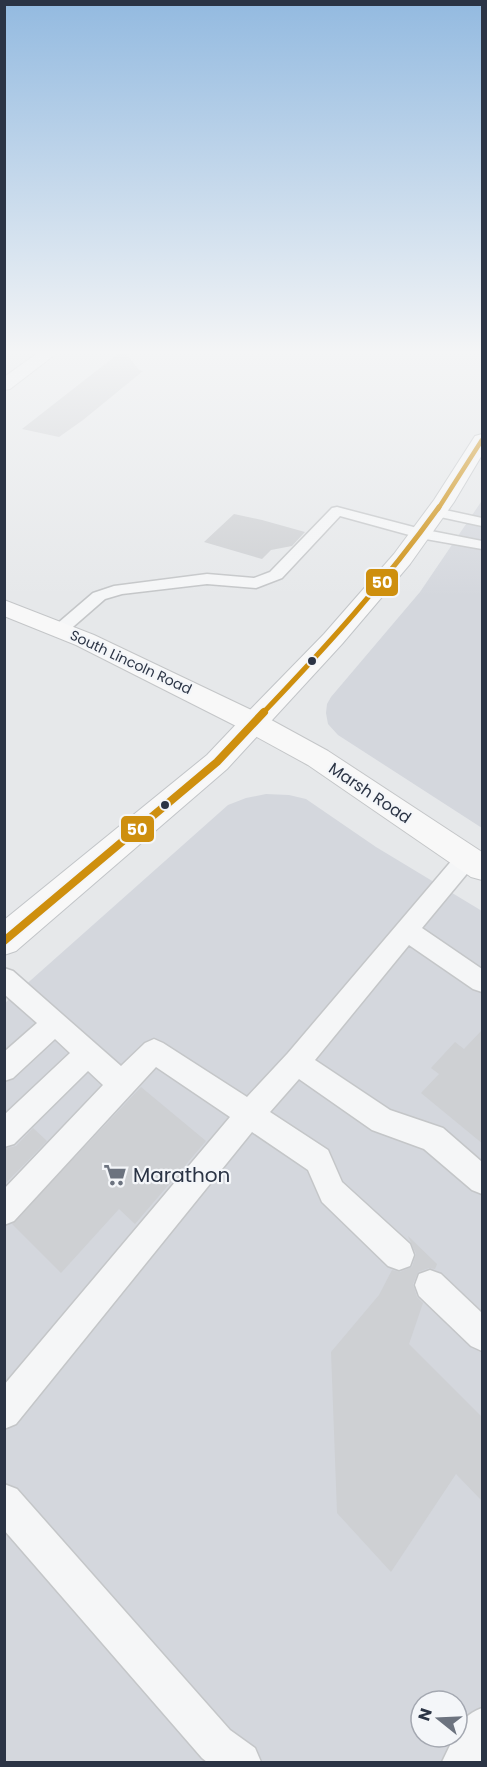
<svg xmlns="http://www.w3.org/2000/svg" width="487" height="1767" viewBox="0 0 487 1767" font-family="Poppins,sans-serif">
  <style>
    .built { fill: #d4d7dd; fill-rule: evenodd }
    .building { fill: #ced0d3 }
    .lines { fill: none; stroke-linecap: round; stroke-linejoin: round }
    .lane-casing { stroke: #c4c6c8; stroke-width: 3 }
    .street-casing { stroke: #c4c6c8; stroke-width: 2 }
    .secondary-casing { stroke: #c4c6c8; stroke-width: 2 }
    .primary-casing { stroke: #c2c5c8; stroke-width: 2 }
    .lane { fill: #f5f6f7; fill-rule: evenodd }
    .street { fill: #f5f6f7; fill-rule: evenodd }
    .secondary { fill: #f8f8f8; fill-rule: evenodd }
    .primary { fill: #f8f8f8; fill-rule: evenodd }
    .bus-1-far2-casing { stroke: #f4f6f9; stroke-width: 7 }
    .bus-1-far1-casing { stroke: #f4f6f9; stroke-width: 8 }
    .bus-1-casing { stroke: #f4f6f9; stroke-width: 12 }
    .bus-1-far2 { stroke: #ce8f0e; stroke-width: 4.5 }
    .bus-1-far1 { stroke: #ce8f0e; stroke-width: 5 }
    .bus-1 { stroke: #ce8f0e; stroke-width: 8 }
    .bus-dot { fill: #2b3445; stroke: #f4f6f9; stroke-width: 2 }
    .labels { text-anchor: middle; dominant-baseline: central; stroke-width: 4.5; stroke-linejoin: round; paint-order: stroke }
    .far-street-label { font-size: 14px; fill: #2b3445; stroke: #f4f6f9 }
    .street-label { font-size: 16px; fill: #2b3445; stroke: #f4f6f9 }
    .near-poi-label { font-size: 20px; fill: #2b3445; stroke: #f4f6f9; text-anchor: start }
    .line-badge { stroke: #f4f6f9; stroke-width: 2 }
    .badge-label { font-size: 16px; text-anchor: middle; font-weight: bold; fill: #fff }
  </style>
  <rect width="100%" height="100%" fill="#e6e8ea"/>
  <g class="built">
    <polygon points="481,502 482,502 482,828 338,735 328,724 326,713 327,704 331,697 420,592"/>
    <path d="M266 794 289 795 306 799 376 847 482 911V1762H5L4 1004 228 805 246 798ZM421 1701H457V1737H421Z"/>
  </g>
  <g class="building">
    <polygon points="123,350 139,370 143,371 83,420 59,437 22,429"/>
    <polygon points="234,514 262,520 305,532 292,546 271,550 262,559 204,542"/>
    <polygon points="483,1029 483,1144 421,1093 439,1074 431,1068 455,1042 464,1049"/>
    <polygon points="141,1087 206,1141 135,1224 119,1209 61,1273 12,1224"/>
    <polygon points="33,1128 47,1141 4,1185 4,1149 16,1146"/>
    <polygon points="408,1236 437,1264 435,1269 429,1268 418,1272 413,1284 417,1297 423,1303 409,1344 483,1418 483,1502 456,1474 391,1572 337,1513 331,1352 379,1295 392,1270 400,1272 412,1267 416,1254"/>
  </g>
  <g class="lines">
    <g class="lane-casing">
      <g id="lane">
        <polygon points="337,507 421,529 482,541 482,549 420,538 340,516 282,578 256,588 207,584 122,594 105,599 66,633 54,633 51,629 93,593 114,586 207,574 254,578 270,572 332,508"/>
        <polygon points="436,508 482,518 482,526 431,515 429,512 431,509"/>
        <polygon points="467,850 475,852 478,858 475,864 422,928 482,969 482,992 473,989 409,945 315,1060 390,1110 443,1128 482,1162 482,1194 472,1190 424,1149 372,1130 299,1079 270,1112 328,1150 342,1182 410,1244 414,1255 410,1266 399,1270 388,1266 322,1202 308,1170 252,1132 16,1424 4,1429 4,1385 230,1117 156,1067 14,1221 4,1225 4,1189 103,1085 88,1071 14,1144 4,1147 4,1115 70,1053 55,1039 13,1078 4,1081 4,1052 37,1023 4,994 4,968 13,971 121,1066 145,1043 154,1039 163,1043 247,1097 288,1053 459,852"/>
        <polygon points="430,1270 441,1274 482,1313 482,1351 471,1346 419,1296 415,1285 419,1274"/>
        <polygon points="4,1484 17,1489 230,1730 255,1748 261,1762 207,1762 202,1758 4,1530"/>
        <path d="M482 1708V1762H442L454 1737H457C457 1722 469 1713 482 1708Z"/>
      </g>
    </g>
    <g class="street-casing">
      <polygon id="street" points="42,350 61,350 10,389 4,390 4,377"/>
    </g>
    <g class="secondary-casing">
      <polygon id="secondary" points="4,600 94,635 264,716 328,751 482,852 482,880 471,877 308,765 244,730 76,645 4,616"/>
    </g>
    <g class="primary-casing">
      <polygon id="primary" points="482,434 482,455 454,502 410,564 342,644 227,769 16,951 4,955 4,920 207,755 244,716 324,634 394,554 434,500 475,436"/>
    </g>
    <use href="#lane" class="lane"/>
    <use href="#street" class="street"/>
    <use href="#secondary" class="secondary"/>
    <use href="#primary" class="primary"/>
    <g class="bus-1-far2-casing">
      <polyline id="bus-1-far2" points="438,509 482,440"/>
    </g>
    <g class="bus-1-far1-casing">
      <path id="bus-1-far1" d="M262 714C325 648 386 581 439 507"/>
    </g>
    <g class="bus-1-casing">
      <polyline id="bus-1" points="4,941 217,762 264,712"/>
    </g>
    <use href="#bus-1-far2" class="bus-1-far2"/>
    <use href="#bus-1-far1" class="bus-1-far1"/>
    <use href="#bus-1" class="bus-1"/>
  </g>
  <linearGradient id="sky" x2="0" y2="1"><stop stop-color="#93bae0"/><stop offset="0.59" stop-color="#f4f5f6"/><stop offset="1" stop-color="#f4f5f6" stop-opacity="0"/></linearGradient>
  <rect width="487" height="597" fill="url(#sky)"/>
  <defs>
    <g id="supermarket-bare" transform="scale(1.8)"><path d="M-6-5.5h2.5l.6 2H6L4.5 2H-2.5L-4.4-4H-6ZM-1.5 3.2a1.3 1.3 0 1 0 .1 0ZM3 3.2a1.3 1.3 0 1 0 .1 0Z" fill="#6c737f" stroke="#f4f6f9" stroke-width="2.5" paint-order="stroke"/></g>
  </defs>
  <g fill-rule="evenodd">
    <use href="#supermarket-bare" x="115" y="1175"/>
  </g>
  <g class="bus-dot">
    <circle cx="312" cy="661" r="5"/>
    <circle cx="165" cy="805" r="5"/>
  </g>
  <g class="labels">
    <g class="far-street-label">
      <text transform="translate(131 662) rotate(25)">South Lincoln Road</text>
    </g>
    <g class="street-label">
      <text transform="translate(370 793) rotate(34)">Marsh Road</text>
    </g>
    <g class="near-poi-label">
      <text x="133" y="1175">Marathon</text>
    </g>
  </g>
  <g class="line-badge">
    <rect x="365" y="568" width="34" height="29" rx="6" fill="#ce8f0e"/>
    <rect x="120" y="815" width="35" height="28" rx="6" fill="#ce8f0e"/>
  </g>
  <g class="badge-label">
    <text x="382" y="588">50</text>
    <text x="137" y="835">50</text>
  </g>
  <rect width="487" height="1767" fill="none" stroke="#2b3445" stroke-width="12"/>
  <g transform="translate(439 1719) rotate(288)"><circle r="28" fill="#f4f6f9" stroke="#a4a8b1" stroke-width="1.5"/>
  <path d="M0-4.5L10 22L0 15L-10 22Z" fill="#6c737f"/>
  <text y="-9" font-size="16" font-weight="bold" text-anchor="middle" fill="#2b3445">N</text>
  </g>
</svg>
